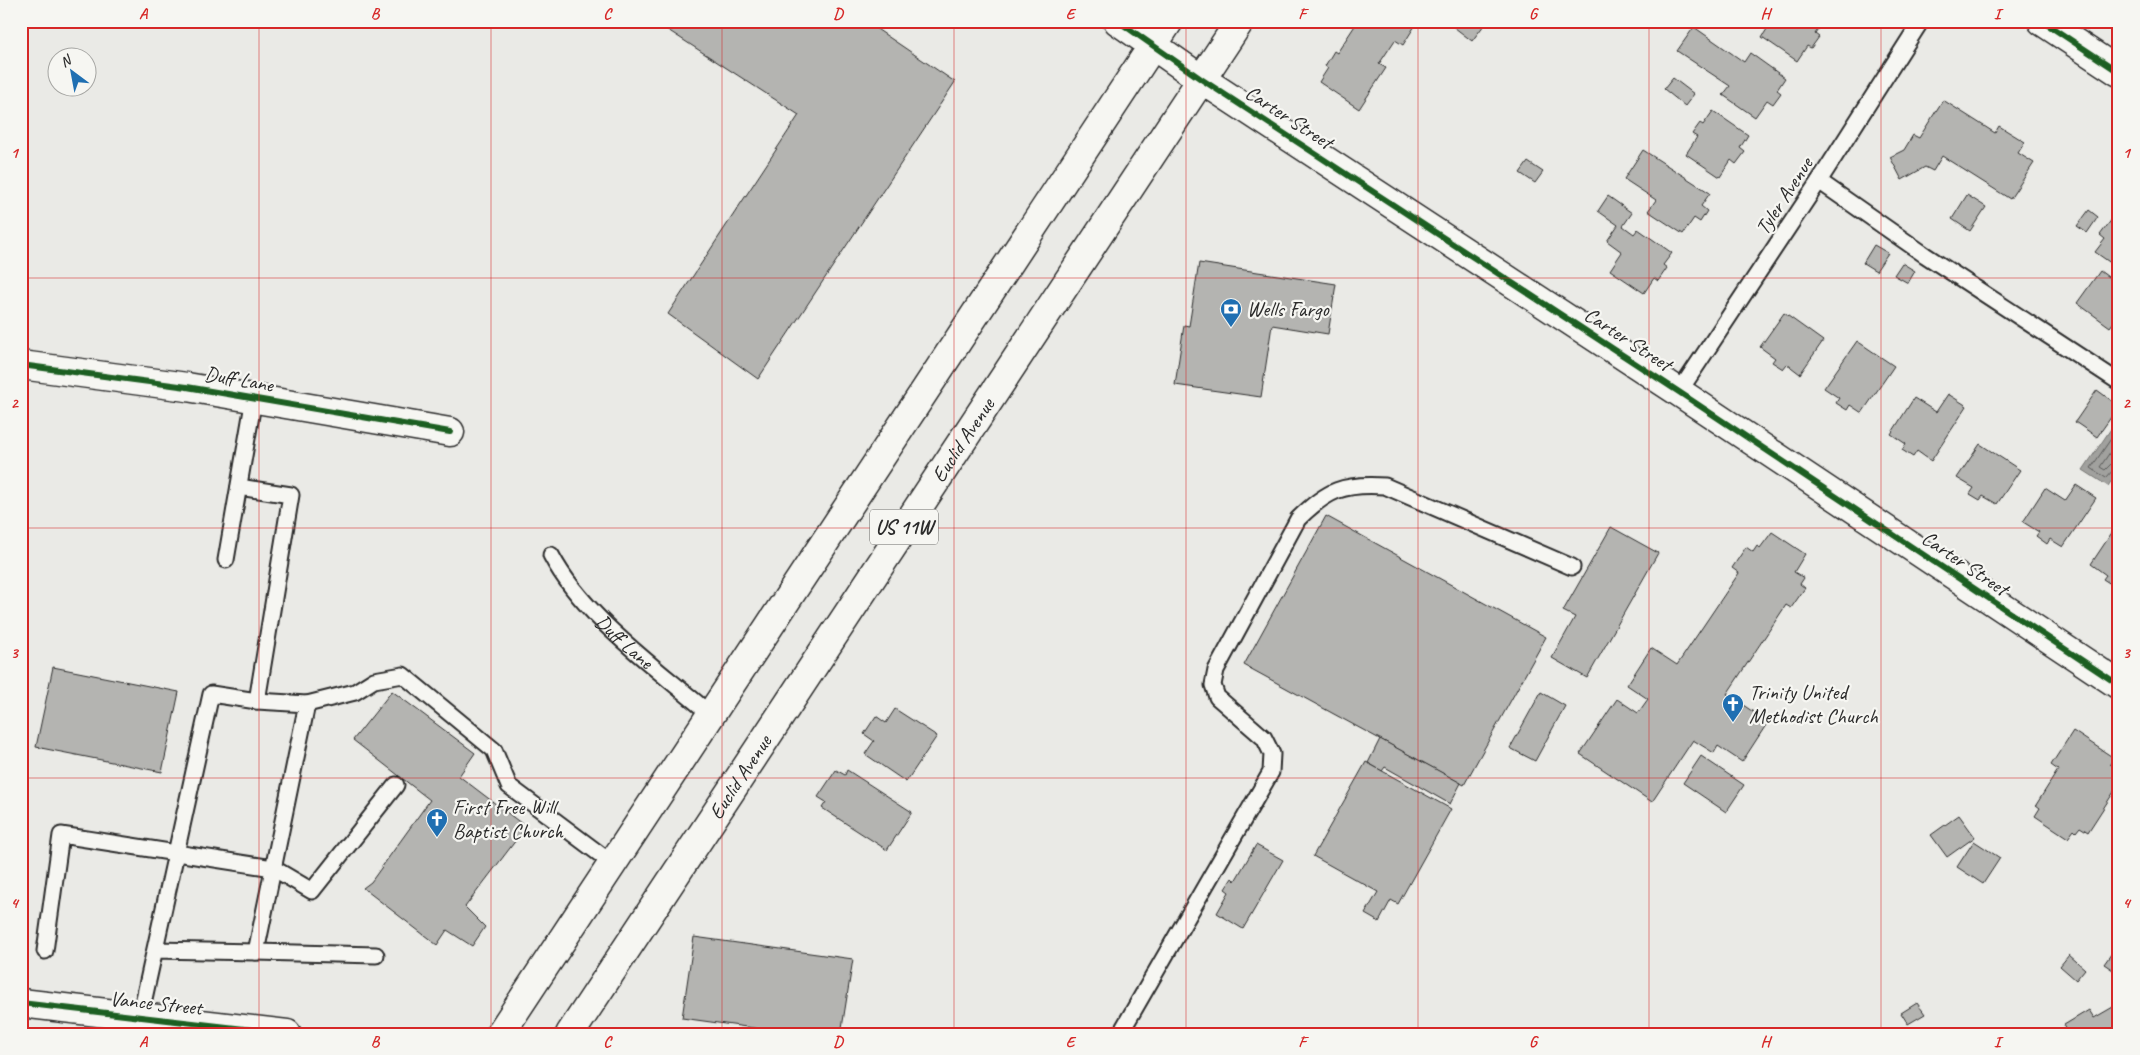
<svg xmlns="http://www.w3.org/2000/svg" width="2140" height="1055" viewBox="0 0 2140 1055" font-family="Caveat,sans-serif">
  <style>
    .water { fill: #a1a19e; stroke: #727270 }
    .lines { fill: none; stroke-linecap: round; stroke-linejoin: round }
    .shore { stroke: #5a5a59; stroke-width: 1 }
    .building { fill: #b4b4b1; stroke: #2b2b2b }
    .lane-casing { stroke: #2b2b2b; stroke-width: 19 }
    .street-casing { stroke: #2b2b2b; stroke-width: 31 }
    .secondary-casing { stroke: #2b2b2b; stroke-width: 31 }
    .primary-casing { stroke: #2b2b2b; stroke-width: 31 }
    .lane { stroke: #f6f6f2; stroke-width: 15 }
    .street { stroke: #f6f6f2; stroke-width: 28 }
    .secondary { stroke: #f6f6f2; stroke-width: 28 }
    .primary { stroke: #f6f6f2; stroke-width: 28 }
    .cycleway-casing { stroke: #f6f6f2; stroke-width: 9 }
    .cycleway { stroke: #1b5e20; stroke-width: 6 }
    .grid { fill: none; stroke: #d62828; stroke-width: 1; stroke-opacity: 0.55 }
    .labels { text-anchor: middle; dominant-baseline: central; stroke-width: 4.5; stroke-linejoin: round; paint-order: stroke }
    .shield { fill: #f6f6f2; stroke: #686867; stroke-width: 1 }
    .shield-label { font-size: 20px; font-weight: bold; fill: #2b2b2b }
    .street-label { font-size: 21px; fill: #2b2b2b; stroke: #f6f6f2 }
    .poi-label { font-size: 21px; fill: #2b2b2b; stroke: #f6f6f2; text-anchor: start }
    .neatline { fill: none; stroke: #d62828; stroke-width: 2 }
    .grid-label { font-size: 16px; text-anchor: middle; font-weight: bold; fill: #d62828 }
  </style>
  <rect width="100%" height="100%" fill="#eaeae6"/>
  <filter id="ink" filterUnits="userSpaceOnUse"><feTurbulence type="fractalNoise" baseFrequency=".02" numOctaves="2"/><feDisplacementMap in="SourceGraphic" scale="10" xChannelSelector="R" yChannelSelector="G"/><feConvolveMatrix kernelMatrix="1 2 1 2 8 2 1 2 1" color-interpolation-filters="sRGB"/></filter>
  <g filter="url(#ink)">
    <polygon class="water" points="2117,420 2119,470 2108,486 2083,470"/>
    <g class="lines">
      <g class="shore">
        <polyline points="2119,427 2091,468 2106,478 2114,469 2119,468"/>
        <polyline points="2119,439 2100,467 2105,470 2111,464 2119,462"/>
      </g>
    </g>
    <g class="building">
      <polygon points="654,21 865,21 955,82 758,379 668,314 799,115"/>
      <polygon points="1358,21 1418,21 1403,45 1395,40 1379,64 1386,68 1359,109 1319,82 1328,68 1325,66 1334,51 1337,53"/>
      <polygon points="1446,21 1487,21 1472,41"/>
      <polygon points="1772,21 1824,21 1815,34 1819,37 1811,48 1807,46 1797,61 1762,37"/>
      <polygon points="1694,27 1744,62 1750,53 1785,78 1777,90 1781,93 1773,104 1767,100 1755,117 1723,95 1730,86 1677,51"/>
      <polygon points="1673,78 1694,94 1685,106 1664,89"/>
      <polygon points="1943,100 1995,133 1999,126 2025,142 2018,153 2034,163 2010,199 1942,156 1933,171 1925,167 1902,180 1890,157 1904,150 1913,135 1919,138"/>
      <polygon points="1713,111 1748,135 1740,148 1745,152 1736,164 1731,160 1720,177 1686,154 1697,137 1692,134 1700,123 1703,125"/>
      <polygon points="1643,150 1710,193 1701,206 1707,211 1700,222 1694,218 1683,234 1648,211 1656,200 1624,179"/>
      <polygon points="1528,162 1543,172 1535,183 1520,173"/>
      <polygon points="1967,195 1986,207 1970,231 1952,219"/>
      <polygon points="1608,196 1632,213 1623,226 1634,234 1638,229 1672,253 1663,265 1667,268 1658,281 1654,278 1644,293 1610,270 1622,252 1607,241 1618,225 1598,211"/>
      <polygon points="2089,210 2098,217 2087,233 2077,226"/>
      <polygon points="2119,210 2119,315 2110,327 2077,303 2100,271 2111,279 2113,277 2109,274 2115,266 2095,252 2105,239 2100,235"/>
      <polygon points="1874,245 1888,253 1876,271 1863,263"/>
      <polygon points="1199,263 1336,284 1328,334 1272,325 1261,397 1175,385 1184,325 1189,326"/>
      <polygon points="1902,263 1915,271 1908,283 1894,275"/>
      <polygon points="1784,313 1823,341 1800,374 1787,364 1783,369 1772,362 1775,358 1760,347"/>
      <polygon points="1857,341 1894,366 1862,413 1850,405 1847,410 1836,403 1839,398 1824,388"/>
      <polygon points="2097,390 2119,406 2097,437 2075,422"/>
      <polygon points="1948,394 1967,406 1931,461 1917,451 1913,457 1902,450 1906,444 1891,434 1914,398 1936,412"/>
      <polygon points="1980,444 2020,470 1997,504 1983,496 1980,500 1970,494 1974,488 1957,478"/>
      <polygon points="2076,485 2096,498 2063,547 2050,539 2047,544 2036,536 2039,532 2023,522 2045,488 2065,501"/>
      <polygon points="1326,516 1546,637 1464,785 1244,665"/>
      <polygon points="1611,527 1658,553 1587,678 1552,658 1575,617 1563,611"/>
      <polygon points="2113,531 2119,535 2119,583 2117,582 2114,586 2103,579 2106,575 2091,564"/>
      <polygon points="1772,532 1805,554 1794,572 1804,578 1800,584 1805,588 1791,608 1786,605 1727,694 1768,722 1742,762 1718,746 1714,753 1693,740 1652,802 1580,754 1617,699 1638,713 1648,699 1627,685 1651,648 1677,665 1739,573 1732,568 1746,547 1753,552 1757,546 1760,548"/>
      <polygon points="53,667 179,692 162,772 36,747"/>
      <polygon points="392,691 475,753 459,776 526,827 465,907 485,927 472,946 447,930 437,945 363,888 371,882 430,800 353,740"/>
      <polygon points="1541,692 1565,706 1535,761 1510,748"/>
      <polygon points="895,709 937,736 906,782 865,754 874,741 864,734 876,716 886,723"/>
      <polygon points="2073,731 2114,758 2110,764 2119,769 2119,784 2088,832 2080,827 2076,832 2074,830 2068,838 2035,816 2040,808 2036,805 2058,770 2051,765"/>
      <polygon points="1380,739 1461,783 1450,804 1385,767 1382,771 1368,763"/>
      <polygon points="1701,756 1744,785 1726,812 1683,783"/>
      <polygon points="1366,762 1451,809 1398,904 1391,900 1379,922 1365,914 1378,892 1313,856"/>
      <polygon points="836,770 845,775 847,770 912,812 887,850 822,808 826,802 818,797"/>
      <polygon points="1959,815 1975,837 1947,857 1931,835"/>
      <polygon points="1974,841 2000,858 1983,884 1957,867"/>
      <polygon points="1256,845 1283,860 1243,929 1217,913 1229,892 1225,889 1232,878 1235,881"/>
      <polygon points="694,937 853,959 841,1034 797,1034 682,1018"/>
      <polygon points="2119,943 2119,974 2104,964"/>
      <polygon points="2069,955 2085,969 2076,980 2060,966"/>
      <polygon points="1917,1003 1925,1014 1908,1024 1901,1013"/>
      <polygon points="2113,1007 2119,1017 2119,1034 2069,1034 2064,1025 2089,1010 2094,1018"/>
    </g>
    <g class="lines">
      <g class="lane-casing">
        <g id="lane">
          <polyline points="1819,181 1925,255 2119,382"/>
          <polyline points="1679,392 1819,181 1921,21"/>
          <polyline points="239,487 291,495 257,701"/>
          <path id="s1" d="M551 555C584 618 657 668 711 715"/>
          <polyline points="226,560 254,398"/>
          <polyline points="307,704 355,692 374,680 403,675 494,750 509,786 613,864"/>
          <polyline points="45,951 61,835 273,868 312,891 396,785"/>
          <polyline points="256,952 376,955"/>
          <polyline points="149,1034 140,1017 211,694 257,701 307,704 256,952 155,950"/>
          <path d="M1120 1034 1271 772 1272 754 1264 738 1217 697 1213 685 1216 670 1298 519C1327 490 1344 483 1385 486L1572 567"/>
        </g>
      </g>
      <g class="street-casing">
        <g id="street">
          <polyline points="1118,21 1201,79 1679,392 2119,685"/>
          <polyline points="2042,21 2119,72"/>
          <polyline points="21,365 187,387 450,432"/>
        </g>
      </g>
      <g class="secondary-casing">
        <polyline id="secondary" points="21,1003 287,1034"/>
      </g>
      <g class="primary-casing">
        <g id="primary">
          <polyline points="500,1034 1169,21"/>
          <path id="s2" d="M570 1034 1240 21"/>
        </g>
      </g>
      <use href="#lane" class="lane"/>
      <use href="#street" class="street"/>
      <use href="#secondary" class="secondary"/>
      <use href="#primary" class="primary"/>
      <g class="cycleway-casing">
        <g id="cycleway">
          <polyline points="1118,21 1201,79 1679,392 2119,685"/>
          <polyline points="2042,21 2119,72"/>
          <polyline points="21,365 187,387 450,432"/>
          <polyline points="21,1003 287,1034"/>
        </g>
      </g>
      <use href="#cycleway" class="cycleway"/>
    </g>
  </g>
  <path class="grid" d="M259 21V1034M491 21V1034M722 21V1034M954 21V1034M1186 21V1034M1418 21V1034M1649 21V1034M1881 21V1034M21 278H2119M21 528H2119M21 778H2119"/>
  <defs>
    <g id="bank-pin" transform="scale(1.125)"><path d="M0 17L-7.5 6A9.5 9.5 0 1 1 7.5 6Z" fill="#1f6fb2" stroke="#f6f6f2"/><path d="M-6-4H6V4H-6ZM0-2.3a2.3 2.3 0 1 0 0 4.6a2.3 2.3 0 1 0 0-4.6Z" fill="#fff"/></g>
    <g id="church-pin" transform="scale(1.125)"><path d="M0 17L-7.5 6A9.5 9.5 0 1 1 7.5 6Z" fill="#1f6fb2" stroke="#f6f6f2"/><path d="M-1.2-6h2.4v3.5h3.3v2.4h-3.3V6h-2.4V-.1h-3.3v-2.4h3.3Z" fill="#fff"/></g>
  </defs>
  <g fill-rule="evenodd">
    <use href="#bank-pin" x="1231" y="309"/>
    <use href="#church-pin" x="1733" y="704"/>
    <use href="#church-pin" x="437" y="819"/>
  </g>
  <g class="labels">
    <rect class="shield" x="870" y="509.5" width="68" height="35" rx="4"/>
    <g class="shield-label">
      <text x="904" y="527">US 11W</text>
    </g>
    <g class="street-label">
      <text transform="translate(1289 117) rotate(33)">Carter Street</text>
      <text transform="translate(1784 196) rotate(-57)">Tyler Avenue</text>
      <text transform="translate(1628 339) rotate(33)">Carter Street</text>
      <text transform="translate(239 379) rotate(10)">Duff Lane</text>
      <text stroke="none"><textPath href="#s2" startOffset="712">Euclid Avenue</textPath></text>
      <text transform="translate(1965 563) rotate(34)">Carter Street</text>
      <text stroke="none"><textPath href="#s1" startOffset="114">Duff Lane</textPath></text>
      <text stroke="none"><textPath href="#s2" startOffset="308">Euclid Avenue</textPath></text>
      <text transform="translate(156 1003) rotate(6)">Vance Street</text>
    </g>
    <g class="poi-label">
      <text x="1247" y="309">Wells Fargo</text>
      <text x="1749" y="692">Trinity United<tspan x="1749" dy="24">Methodist Church</tspan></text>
      <text x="453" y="807">First Free Will<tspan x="453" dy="24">Baptist Church</tspan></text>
    </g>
  </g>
  <rect width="2140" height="1055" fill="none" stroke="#f6f6f2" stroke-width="55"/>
  <g transform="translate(72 72) rotate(328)"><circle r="24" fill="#f6f6f2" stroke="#a5a5a2"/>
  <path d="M0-4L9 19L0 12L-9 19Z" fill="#1f6fb2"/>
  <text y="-8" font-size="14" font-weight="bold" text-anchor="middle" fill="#2b2b2b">N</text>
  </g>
  <rect x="28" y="28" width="2084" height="1000" class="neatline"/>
  <g class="grid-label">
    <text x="143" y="19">A</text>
    <text x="375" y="19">B</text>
    <text x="607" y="19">C</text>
    <text x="838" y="19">D</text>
    <text x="1070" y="19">E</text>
    <text x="1302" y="19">F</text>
    <text x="1533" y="19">G</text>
    <text x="1765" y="19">H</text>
    <text x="1997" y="19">I</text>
    <text x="14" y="158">1</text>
    <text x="2126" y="158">1</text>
    <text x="14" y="408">2</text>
    <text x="2126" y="408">2</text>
    <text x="14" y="658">3</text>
    <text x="2126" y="658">3</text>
    <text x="14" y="908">4</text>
    <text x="2126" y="908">4</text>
    <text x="143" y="1047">A</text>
    <text x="375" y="1047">B</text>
    <text x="607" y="1047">C</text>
    <text x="838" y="1047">D</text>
    <text x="1070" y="1047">E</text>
    <text x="1302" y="1047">F</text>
    <text x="1533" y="1047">G</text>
    <text x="1765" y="1047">H</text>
    <text x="1997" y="1047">I</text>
  </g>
</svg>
